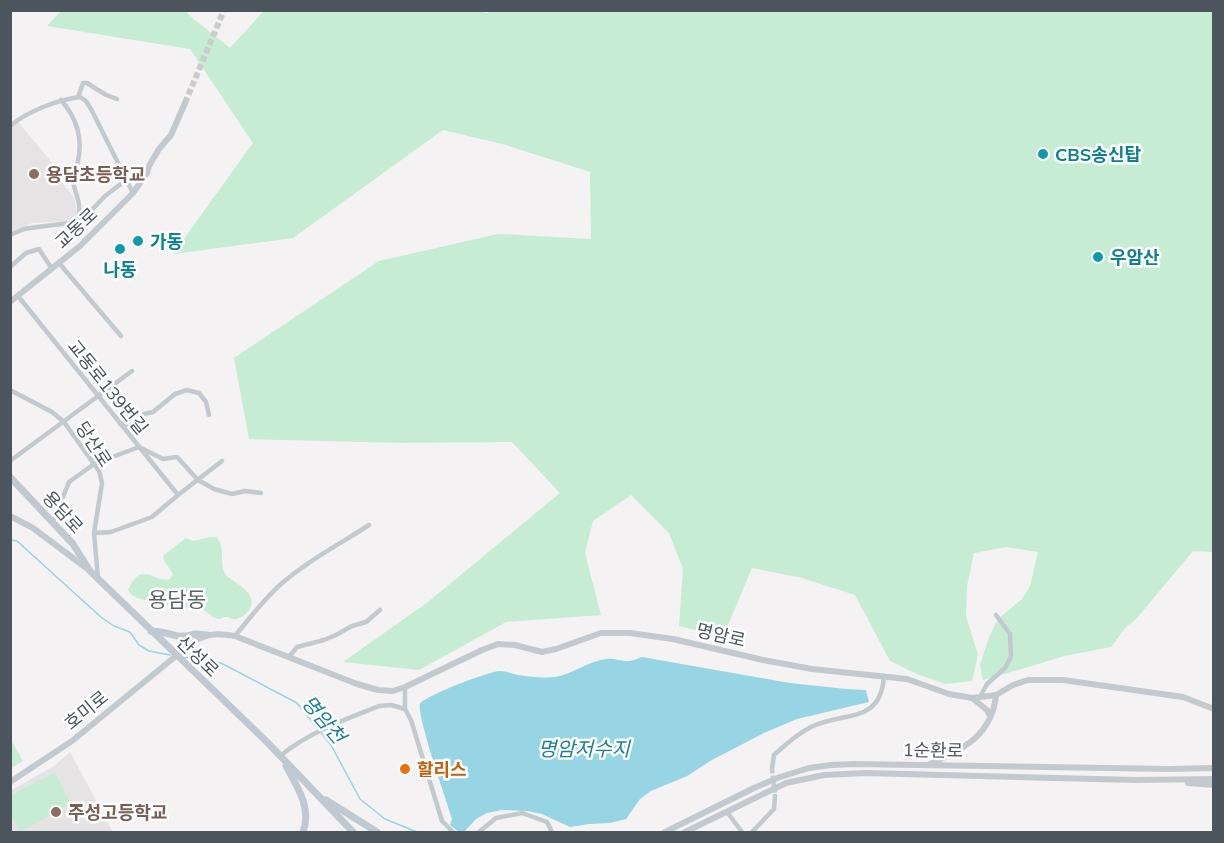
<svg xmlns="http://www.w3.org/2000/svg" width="1224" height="843" viewBox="0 0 1224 843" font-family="Mulish,'Noto Sans KR',sans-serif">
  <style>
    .education { fill: #e5e3e3 }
    .green { fill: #c6ecd4 }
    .water { fill: #98d5e4 }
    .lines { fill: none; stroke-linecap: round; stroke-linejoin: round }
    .stream { stroke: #98d5e4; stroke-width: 1.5 }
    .minor-tunnel { stroke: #cacbcd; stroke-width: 4.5; stroke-dasharray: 4.5 2; stroke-linecap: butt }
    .tertiary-tunnel { stroke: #cacbcd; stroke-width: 6; stroke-dasharray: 6 3; stroke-linecap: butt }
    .minor { stroke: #c2c9cf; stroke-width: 4.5 }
    .tertiary { stroke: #c2c9cf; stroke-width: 6 }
    .secondary { stroke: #c0c9d1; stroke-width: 7 }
    .culture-dot { fill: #0f9aa8; stroke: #fff; stroke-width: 2 }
    .education-dot { fill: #8d6e63; stroke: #fff; stroke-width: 2 }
    .food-dot { fill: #e8710a; stroke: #fff; stroke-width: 2 }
    .labels { text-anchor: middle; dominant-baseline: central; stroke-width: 5; stroke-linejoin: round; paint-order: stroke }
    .culture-label { font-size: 18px; font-weight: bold; fill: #0d838f; stroke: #fff; text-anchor: start }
    .education-label { font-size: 18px; font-weight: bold; fill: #785e54; stroke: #fff; text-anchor: start }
    .street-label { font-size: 18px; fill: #4c555e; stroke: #fff }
    .food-label { font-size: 18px; font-weight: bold; fill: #c56008; stroke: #fff; text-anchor: start }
    .water-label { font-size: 20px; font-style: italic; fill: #1b809a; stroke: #fff }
    .quarter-label { font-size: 21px; fill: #5f6266; stroke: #fff }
  </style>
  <rect width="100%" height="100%" fill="#f4f2f2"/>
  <g class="education">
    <polygon points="18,122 54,165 63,184 74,198 78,216 69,221 32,223 11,233 11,129"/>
    <polygon points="70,752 113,832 11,832 10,791 54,766"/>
  </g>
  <g class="green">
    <polygon points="263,10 471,10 487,13 494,10 1213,11 1213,552 1193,551 1137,618 1125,628 1111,647 1064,656 1032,666 983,680 980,665 989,637 998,619 1022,599 1030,586 1038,552 1006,547 974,553 967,586 966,616 978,655 972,681 945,684 917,674 890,661 855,595 802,578 752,568 723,637 679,626 683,569 669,533 631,495 593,521 585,553 601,615 506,622 419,670 343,662 428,602 560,493 512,442 403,443 249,439 234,358 379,261 498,234 591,239 590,172 506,145 443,130 293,238 173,254 253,143 190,49 47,26 61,11 186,11 190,16 230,48 262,13"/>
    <path d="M210 537H216C227 548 217 564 227 576 235 583 246 587 251 598 255 607 243 620 233 619 226 618 232 616 225 617 219 618 221 620 216 618 210 617 207 610 200 609 193 607 185 608 177 607 164 605 150 601 137 598L132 595 128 590C142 559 152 583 170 579L173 574 163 559 164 555 186 538 193 541Z"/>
    <polygon points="10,738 23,761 11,768 10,768"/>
    <polygon points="55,773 71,804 20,832 11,815 11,795"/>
  </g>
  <path class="water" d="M642 657 790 683 846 689 866 690 869 702 797 719 764 733 712 760 687 776 651 791 640 799 626 819 610 823 589 824 570 827 542 814 528 811 502 810 487 813 476 819 464 832H459L450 825 452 819C447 803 416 713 420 704 424 696 490 671 500 671 506 671 512 674 518 675 530 677 543 678 555 677 573 674 588 661 607 659 614 658 624 662 629 661 633 661 638 658 642 657Z"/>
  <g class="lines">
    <g class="stream">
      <polyline points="10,540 17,541 102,618 114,626 130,632 139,645 149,651 170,655"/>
      <polyline points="185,657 221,663 297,703 331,745 360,799 385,819 417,832"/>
    </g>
    <polyline class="minor-tunnel" points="772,769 775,796"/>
    <polyline class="tertiary-tunnel" points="185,103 224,10"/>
    <g class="minor">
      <polyline points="78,97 83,83 87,83 106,95 117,99"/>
      <path d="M61 100C76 117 83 138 78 161 77 167 72 172 73 178 73 188 78 196 79 205 80 210 79 215 79 219"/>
      <path d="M10 126C28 111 57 100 80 97L86 101 91 109 133 193"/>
      <polyline points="10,235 24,229 37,227 70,223 85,217 105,196 126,180"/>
      <polyline points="59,263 121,336"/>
      <polyline points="10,267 26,253 39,249 52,269"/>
      <polyline points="18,296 178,495"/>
      <polyline points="10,390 52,412 64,422 99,471 102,483 94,533 98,578"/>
      <polyline points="120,424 131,425 139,420 144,414 153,412 175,394 187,390 199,393 206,402 209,415"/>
      <polyline points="10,461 132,371"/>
      <polyline points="53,522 69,482 94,464 139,447 163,459 177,457 198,480 214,489 232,494 245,491 261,493"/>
      <polyline points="94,533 111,532 152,517 178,495 222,461"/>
      <path d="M235 636C249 619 264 599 281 584 307 561 340 544 369 525"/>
      <polyline points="289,657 297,647 324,640 336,635 352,626 366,622 380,610"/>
      <polyline points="980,697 987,684 1005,668 1011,657 1010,634 996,615"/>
      <polyline points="405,709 411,720 442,821 453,832"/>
      <path d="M280 756C309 732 344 720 379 706L391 705 405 709V687"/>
      <path d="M772 769 774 755C785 745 797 734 811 727 843 711 881 725 884 676"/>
      <polyline points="727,812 742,832"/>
      <polyline points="479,832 496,818 522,813 547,822 552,832"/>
      <polyline points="752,832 774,809 775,796"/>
    </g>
    <g class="tertiary">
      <polyline points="10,302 80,246 133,193 147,173 149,166 159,149 171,135 185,103"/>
      <polyline points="10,516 33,528 89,570"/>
      <polyline points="972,698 987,710 990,716"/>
      <path d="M930 764C964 749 992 735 996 695"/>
      <path d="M10 782 72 741 193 642C208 633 219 633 235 636L357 684 378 690 393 691 405 687 482 650 498 644 515 645 542 652 556 649 601 633H630L673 639 763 660 812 669 907 679 949 694 972 698 996 695 1013 685 1028 680H1063L1183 697 1214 709"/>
      <polyline points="1188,783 1214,785"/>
      <polyline points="665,832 754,788 780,777 809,768 831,765 853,764 1169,769 1214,768"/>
      <polyline points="685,832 786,783 824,775 866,773 1136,780 1214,779"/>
    </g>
    <g class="secondary">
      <polyline points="10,477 73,544 90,571 267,742 353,832"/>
      <polyline points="151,631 161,632 178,636 187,636 194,634 207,635"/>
      <path d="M286 766C297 786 312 808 303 832"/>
      <polyline points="326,800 377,832"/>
    </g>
  </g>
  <g class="culture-dot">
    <circle cx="1043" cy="154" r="6"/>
    <circle cx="138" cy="241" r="6"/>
    <circle cx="120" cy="249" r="6"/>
    <circle cx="1098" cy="257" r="6"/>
  </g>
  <g class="education-dot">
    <circle cx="34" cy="174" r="6"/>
    <circle cx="56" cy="812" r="6"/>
  </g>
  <circle class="food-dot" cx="405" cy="769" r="6"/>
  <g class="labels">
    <g class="culture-label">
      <text x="1055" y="154">CBS송신탑</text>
      <text x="150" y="241">가동</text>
      <text x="1110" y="257">우암산</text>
      <text x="120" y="269" text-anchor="middle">나동</text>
    </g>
    <g class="education-label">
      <text x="46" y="174">용담초등학교</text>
      <text x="68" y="812">주성고등학교</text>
    </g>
    <g class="street-label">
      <text transform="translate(76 228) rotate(-43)">교동로</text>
      <text transform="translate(108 387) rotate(51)">교동로139번길</text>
      <text transform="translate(94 444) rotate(57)">당산로</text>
      <text transform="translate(63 512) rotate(48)">용담로</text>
      <text transform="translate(721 635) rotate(13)">명암로</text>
      <text transform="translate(198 656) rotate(44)">산성로</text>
      <text transform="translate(86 710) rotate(-39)">호미로</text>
      <text transform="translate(933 750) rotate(1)">1순환로</text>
    </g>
    <g class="food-label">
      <text x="417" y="769">할리스</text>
    </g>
    <g class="water-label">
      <text transform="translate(324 719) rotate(50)">명암천</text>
      <text x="584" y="748">명암저수지</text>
    </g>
    <g class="quarter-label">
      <text x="177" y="599">용담동</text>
    </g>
  </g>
  <rect width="1224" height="843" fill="none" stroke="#4c555e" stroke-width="24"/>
</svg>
